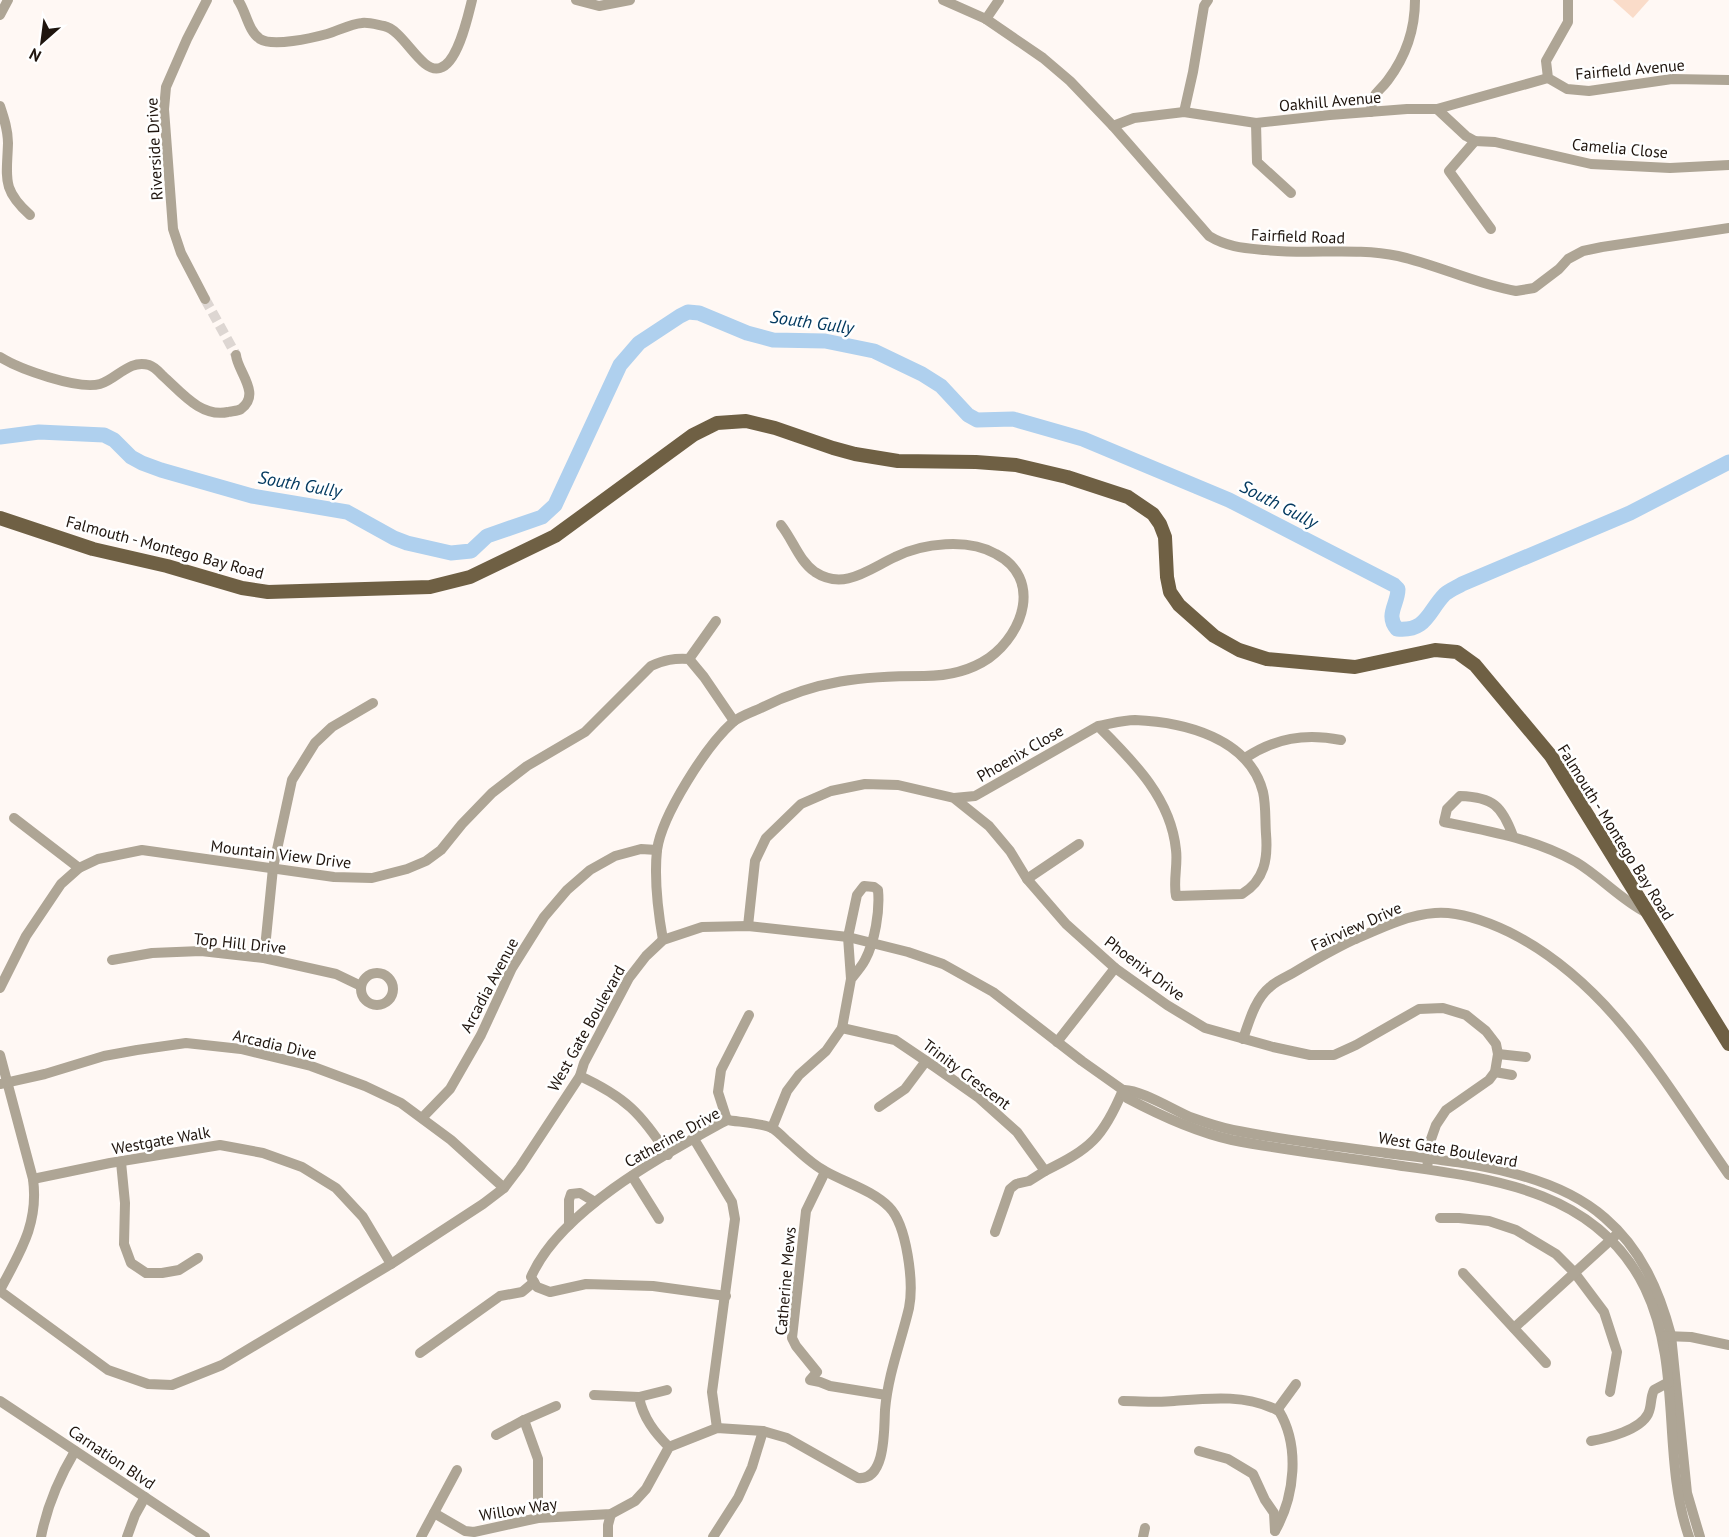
<svg xmlns="http://www.w3.org/2000/svg" width="1729" height="1537" viewBox="0 0 1729 1537" font-family="'PT Sans',sans-serif">
  <style>
    .grass { fill: #fadcc9 }
    .lines { fill: none; stroke-linecap: round; stroke-linejoin: round }
    .river { stroke: #afd0ee; stroke-width: 15 }
    .minor-tunnel { stroke: #ddd6d2; stroke-width: 10; stroke-dasharray: 10 5; stroke-linecap: butt }
    .minor { stroke: #aea595; stroke-width: 10 }
    .major { stroke: #6f6044; stroke-width: 14 }
    .labels { text-anchor: middle; dominant-baseline: central; stroke-width: 5; stroke-linejoin: round; paint-order: stroke }
    .street-label { font-size: 16px; fill: #1f150e; stroke: #fff }
    .water-label { font-size: 18px; font-style: italic; fill: #043a60; stroke: #fff }
  </style>
  <rect width="100%" height="100%" fill="#fff8f4"/>
  <polygon class="grass" points="1613,0 1649,0 1633,18"/>
  <g class="lines">
    <path class="river" d="M0 437 39 432 104 435 114 440 131 457 142 463 161 470 252 496 347 512 394 538 407 543 451 553 471 551 487 536 542 517 555 505 620 365 639 343 680 316 688 312 699 313 747 333 773 340 825 341 874 351 922 374 941 386 968 415 977 420 1013 419 1083 439 1229 500 1394 585 1398 589C1398 604 1385 615 1397 629 1427 632 1428 611 1445 594 1450 590 1457 587 1462 584L1630 513 1729 462"/>
    <polyline class="minor-tunnel" points="205,299 236,355"/>
    <g class="minor">
      <path d="M238 0C246 11 248 31 260 39 273 47 312 38 327 34 338 31 350 24 362 23 368 22 378 25 384 26 404 30 421 74 440 68 458 63 468 16 472 0"/>
      <polyline points="576,0 599,6 630,0"/>
      <path d="M943 0 986 19 1043 58 1070 81 1113 126 1209 236C1227 247 1244 248 1265 250 1309 255 1355 247 1398 256 1438 265 1476 284 1516 291L1534 288 1559 269 1568 259 1583 251 1602 247 1729 228"/>
      <polyline points="1568,0 1568,22 1546,61 1548,78 1567,89 1589,91 1672,79 1729,80"/>
      <polyline points="0,15 8,0"/>
      <polyline points="986,19 999,0"/>
      <path d="M0 106C4 118 8 130 8 143 7 178 1 189 30 215"/>
      <polyline points="1437,109 1466,136 1475,141 1495,142 1591,164 1670,168 1729,165"/>
      <polyline points="1184,112 1193,72 1204,6 1208,0"/>
      <path d="M1371 112C1373 90 1377 95 1388 80 1406 56 1415 30 1415 0"/>
      <polyline points="1256,123 1257,162 1291,193"/>
      <polyline points="1113,126 1134,118 1184,112 1256,123 1330,115 1407,109 1437,109 1548,78"/>
      <polyline points="1475,141 1449,171 1491,229"/>
      <polyline points="205,299 181,253 173,229 164,109 166,87 187,39 207,0"/>
      <path d="M0 357C19 369 78 390 100 384 117 379 129 359 149 365 155 367 159 372 163 376 181 392 201 418 228 412 232 411 238 411 241 409 262 394 237 371 236 355"/>
      <polyline points="689,659 716,621"/>
      <path d="M1245 758C1275 738 1305 733 1341 740"/>
      <path d="M954 798 975 796 1098 726C1133 761 1171 798 1176 850 1178 865 1173 881 1176 896L1242 894C1265 880 1268 858 1266 834 1265 820 1266 805 1263 792 1249 738 1184 722 1135 720 1123 720 1110 724 1098 726"/>
      <polyline points="14,818 79,868"/>
      <path d="M1513 836C1502 806 1493 797 1460 796L1447 809 1444 822C1489 831 1535 839 1576 862 1601 877 1621 900 1647 913"/>
      <polyline points="1027,879 1079,844"/>
      <polyline points="748,926 755,861 766,838 801,804 831,791 865,784 898,785 954,798 989,826 1010,851 1027,879 1066,924 1115,968 1167,1005 1205,1028 1273,1047 1310,1055 1334,1055 1356,1045 1419,1009 1443,1008 1466,1015 1486,1031 1496,1044 1498,1054 1495,1072 1489,1080 1446,1110 1436,1125 1430,1142 1427,1169"/>
      <path d="M663 940C658 912 654 879 657 850 662 815 706 746 733 722 740 716 752 712 761 708 816 680 863 676 924 676 946 676 970 671 989 658 1024 633 1042 578 996 554 968 538 923 543 895 557 869 569 844 591 815 572 799 561 793 540 781 525"/>
      <polyline points="264,958 273,868 292,780 315,743 332,727 373,703"/>
      <polyline points="112,960 152,953 201,951 264,958 336,974 361,986"/>
      <circle cx="377" cy="989" r="16"/>
      <path d="M0 988 26 936 61 884 79 868 98 859 142 850 334 877 372 878 407 869 426 861 441 850 462 824 492 793 527 766 585 732 651 666C664 660 674 658 689 659L704 677 734 721"/>
      <path d="M842 1028 895 1040 935 1067 979 1098 1017 1132 1045 1171C1090 1149 1103 1138 1123 1090"/>
      <path d="M1243 1039C1249 1022 1255 999 1270 987 1276 981 1286 977 1293 973 1313 961 1332 950 1353 940 1379 929 1406 915 1435 913 1460 911 1486 921 1509 932 1611 983 1666 1085 1729 1175"/>
      <polyline points="1057,1042 1115,968"/>
      <polyline points="1498,1054 1526,1057"/>
      <path d="M0 1055 33 1179C39 1224 20 1252 0 1290"/>
      <polyline points="1495,1072 1512,1075"/>
      <path d="M580 1076C625 1097 641 1113 668 1155"/>
      <polyline points="0,1084 45,1074 104,1056 137,1050 186,1043 241,1049 311,1066 365,1086 401,1103 451,1140 504,1188"/>
      <path d="M1123 1090C1137 1088 1174 1110 1190 1117 1204 1122 1219 1127 1233 1130 1284 1140 1335 1146 1386 1153 1457 1162 1550 1169 1605 1218 1641 1249 1659 1290 1671 1335L1687 1493 1700 1537"/>
      <polyline points="879,1107 905,1089 926,1061"/>
      <polyline points="422,1118 450,1089 481,1035 512,968 544,917 567,890 590,870 615,856 641,849 657,850"/>
      <polyline points="727,1120 718,1092 721,1070 749,1015"/>
      <path d="M772 1128 787 1091 799 1075 826 1051 842 1028 851 979 848 937 857 895 864 886 874 887 878 890C880 911 875 941 865 960 862 966 856 973 851 979"/>
      <polyline points="694,1139 732,1202 735,1219 712,1392 717,1428"/>
      <polyline points="121,1162 125,1203 124,1244 131,1263 146,1273 162,1273 179,1270 198,1258"/>
      <polyline points="825,1172 806,1211 792,1338 796,1346 817,1372 810,1380 820,1382 830,1386 886,1395"/>
      <polyline points="632,1176 659,1219"/>
      <polyline points="33,1179 110,1163 220,1145 263,1153 302,1167 336,1188 363,1217 391,1264"/>
      <polyline points="1440,1218 1459,1218 1489,1221 1516,1230 1556,1254 1574,1272 1604,1312 1617,1352 1610,1392"/>
      <polyline points="569,1225 569,1200 571,1194 580,1193 595,1202"/>
      <polyline points="995,1232 1010,1189 1016,1184 1029,1181 1045,1171"/>
      <polyline points="1463,1273 1546,1363"/>
      <path d="M0 1291 108 1370 148 1384 172 1385 222 1365 391 1264 483 1204 504 1188 520 1167 580 1076 584 1063 629 978 646 956 663 940 702 927 748 926 848 937 908 952 943 964 993 992 1082 1061 1123 1090 1127 1098C1159 1115 1196 1132 1232 1140 1288 1151 1345 1157 1402 1166 1497 1179 1598 1192 1645 1288 1683 1367 1661 1457 1689 1537"/>
      <polyline points="1514,1328 1615,1236"/>
      <polyline points="1665,1336 1691,1337 1729,1345"/>
      <polyline points="420,1353 500,1296 522,1292 534,1282"/>
      <path d="M594 1395 639 1397C643 1418 655 1433 669 1447"/>
      <polyline points="639,1397 667,1390"/>
      <polyline points="0,1401 205,1537"/>
      <path d="M1123 1401C1140 1401 1157 1403 1174 1401 1210 1398 1246 1394 1279 1411 1300 1446 1295 1496 1275 1531"/>
      <polyline points="1277,1410 1296,1384"/>
      <polyline points="524,1420 538,1459 538,1518"/>
      <polyline points="496,1435 524,1420 556,1406"/>
      <path d="M1591 1441C1608 1438 1640 1430 1648 1414 1652 1406 1650 1398 1654 1390L1669 1382"/>
      <polyline points="1199,1451 1228,1459 1253,1474 1265,1500 1274,1513 1275,1531"/>
      <path d="M434 1513 465 1531 474 1532 538 1518 611 1514 635 1501 646 1489 669 1447 717 1428 763 1431 787 1438 858 1478C886 1481 884 1429 885 1410 888 1374 901 1342 909 1308 914 1283 907 1225 889 1207 872 1190 846 1183 825 1171 811 1164 799 1151 786 1140 782 1136 777 1131 772 1128 762 1123 739 1122 727 1120 665 1154 560 1210 531 1277L537 1287 550 1292 586 1284 653 1286 726 1296"/>
      <path d="M41 1537C47 1506 59 1478 75 1451"/>
      <polyline points="127,1537 135,1515 145,1497"/>
      <polyline points="421,1537 457,1470"/>
      <polyline points="608,1537 608,1525 611,1514"/>
      <polyline points="713,1537 738,1498 752,1467 763,1431"/>
      <polyline points="1143,1537 1145,1528"/>
    </g>
    <polyline class="major" points="0,518 93,549 167,566 242,588 268,592 430,587 470,577 555,536 693,435 717,423 746,421 775,428 833,448 855,454 898,461 976,462 1016,465 1067,477 1128,497 1153,514 1160,524 1165,537 1167,577 1170,592 1179,605 1214,636 1239,650 1267,659 1355,667 1435,650 1457,652 1475,665 1551,756 1729,1044"/>
  </g>
  <g class="labels">
    <g class="street-label">
      <text transform="translate(1630 69) rotate(-5)">Fairfield Avenue</text>
      <text transform="translate(1330 101) rotate(-5)">Oakhill Avenue</text>
      <text transform="translate(1620 148) rotate(5)">Camelia Close</text>
      <text transform="translate(154 149) rotate(-93)">Riverside Drive</text>
      <text transform="translate(1298 236) rotate(2)">Fairfield Road</text>
      <text transform="translate(165 547) rotate(15)">Falmouth - Montego Bay Road</text>
      <text transform="translate(1020 753) rotate(-30)">Phoenix Close</text>
      <text transform="translate(1616 832) rotate(58)">Falmouth - Montego Bay Road</text>
      <text transform="translate(281 854) rotate(7)">Mountain View Drive</text>
      <text transform="translate(1356 926) rotate(-24)">Fairview Drive</text>
      <text transform="translate(240 943) rotate(6)">Top Hill Drive</text>
      <text transform="translate(1145 968) rotate(37)">Phoenix Drive</text>
      <text transform="translate(489 985) rotate(-62)">Arcadia Avenue</text>
      <text transform="translate(586 1028) rotate(-61)">West Gate Boulevard</text>
      <text transform="translate(275 1044) rotate(13)">Arcadia Dive</text>
      <text transform="translate(967 1074) rotate(37)">Trinity Crescent</text>
      <text transform="translate(672 1137) rotate(-29)">Catherine Drive</text>
      <text transform="translate(161 1140) rotate(-10)">Westgate Walk</text>
      <text transform="translate(1448 1149) rotate(10)">West Gate Boulevard</text>
      <text transform="translate(785 1281) rotate(-85)">Catherine Mews</text>
      <text transform="translate(112 1457) rotate(34)">Carnation Blvd</text>
      <text transform="translate(518 1509) rotate(-9)">Willow Way</text>
    </g>
    <g class="water-label">
      <text transform="translate(812 322) rotate(8)">South Gully</text>
      <text transform="translate(300 484) rotate(10)">South Gully</text>
      <text transform="translate(1279 504) rotate(27)">South Gully</text>
    </g>
  </g>
  <g transform="translate(42 42) rotate(208)" stroke="#ffffff" stroke-width="4.5" paint-order="stroke">
  <path d="M0-4.5L10 22L0 15L-10 22Z" fill="#1f150e"/>
  <text y="-9" font-size="16" font-weight="bold" text-anchor="middle" fill="#1f150e">N</text>
  </g>
</svg>
